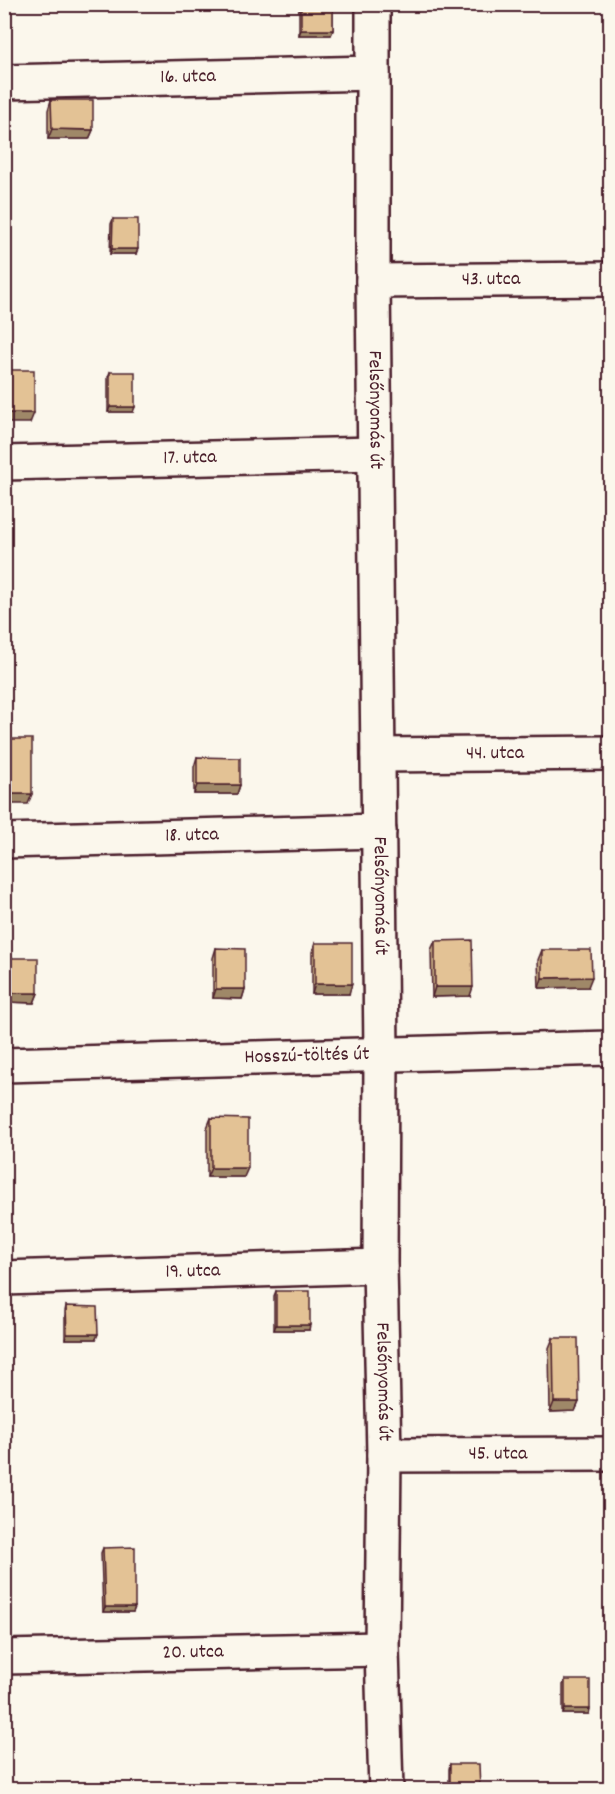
<svg xmlns="http://www.w3.org/2000/svg" width="615" height="1794" viewBox="0 0 615 1794" font-family="Dekko,sans-serif">
  <style>
    .lines { fill: none; stroke-linecap: round; stroke-linejoin: round }
    .street-casing { stroke: #4a1f2b; stroke-width: 38 }
    .secondary-casing { stroke: #4a1f2b; stroke-width: 38 }
    .street { stroke: #fbf7ec; stroke-width: 33 }
    .secondary { stroke: #fbf7ec; stroke-width: 33 }
    .wall { fill: #c3a780; stroke: #4a1f2b; stroke-width: 1.5 }
    .shaded-wall { fill: #9f8868; stroke: #4a1f2b; stroke-width: 1.5 }
    .building { fill: #e3c295; stroke: #4a1f2b; stroke-width: 1.5 }
    .labels { text-anchor: middle; dominant-baseline: central; stroke-width: 5; stroke-linejoin: round; paint-order: stroke }
    .street-label { font-size: 20px; fill: #4a1f2b; stroke: #fbf7ec }
  </style>
  <rect width="100%" height="100%" fill="#fbf7ec"/>
  <filter id="ink" filterUnits="userSpaceOnUse"><feTurbulence type="fractalNoise" baseFrequency=".0167" numOctaves="2"/><feDisplacementMap in="SourceGraphic" scale="12" xChannelSelector="R" yChannelSelector="G"/><feConvolveMatrix kernelMatrix="1 2 1 2 8 2 1 2 1" color-interpolation-filters="sRGB"/></filter>
  <g filter="url(#ink)">
    <g class="lines">
      <g class="street-casing">
        <g id="street">
          <path id="s1" d="M373 4V281L381 1055 380 1266 384 1455 382 1649 386 1790"/>
          <path id="s2" d="M4 82 373 73"/>
          <path id="s3" d="M373 281 610 279"/>
          <path id="s4" d="M4 463 375 454"/>
          <path id="s5" d="M378 755 610 753"/>
          <path id="s6" d="M4 841 379 831"/>
          <path id="s7" d="M4 1278 380 1266"/>
          <path id="s8" d="M384 1455 610 1454"/>
          <path id="s9" d="M4 1657 382 1649"/>
        </g>
      </g>
      <g class="secondary-casing">
        <g id="secondary">
          <path id="s10" d="M4 1065 610 1048"/>
        </g>
      </g>
      <use href="#street" class="street"/>
      <use href="#secondary" class="secondary"/>
    </g>
    <g class="wall">
      <polygon points="300,4 333,4 333,30 331,35 299,35 299,8"/>
      <polygon points="51,100 93,130 89,139 48,139 48,110"/>
      <polygon points="610,196 610,233 609,233 609,200"/>
      <polygon points="113,219 136,254 110,254 111,224"/>
      <polygon points="110,372 133,412 108,412 108,377"/>
      <polygon points="197,757 240,785 237,794 194,794 194,767"/>
      <polygon points="435,941 470,996 432,997 431,950"/>
      <polygon points="315,943 349,994 312,994 312,952"/>
      <polygon points="216,948 245,989 242,999 213,998 213,958"/>
      <polygon points="542,950 588,987 539,988 538,960"/>
      <polygon points="11,958 38,993 34,1003 7,1002 7,967"/>
      <polygon points="211,1118 244,1177 207,1177 207,1128"/>
      <polygon points="276,1291 309,1330 274,1330 274,1296"/>
      <polygon points="66,1306 96,1339 65,1339 65,1311"/>
      <polygon points="553,1338 579,1402 575,1411 550,1412 549,1348"/>
      <polygon points="103,1548 135,1607 133,1612 103,1612 101,1553"/>
      <polygon points="565,1680 589,1714 563,1714 563,1685"/>
      <polygon points="450,1764 480,1790 449,1790 449,1769"/>
    </g>
    <g class="shaded-wall">
      <polygon points="301,30 333,30 331,35 299,35"/>
      <polygon points="52,129 93,130 89,139 48,139"/>
      <polygon points="112,249 138,249 136,254 110,254"/>
      <polygon points="110,407 135,407 133,412 108,412"/>
      <polygon points="4,413 34,413 30,423 4,423"/>
      <polygon points="197,785 240,785 237,794 194,794"/>
      <polygon points="4,794 32,794 28,804 4,804"/>
      <polygon points="592,977 588,987 539,988 542,978"/>
      <polygon points="315,984 352,984 349,994 312,994"/>
      <polygon points="435,987 473,987 470,996 432,997"/>
      <polygon points="216,989 245,989 242,999 213,998"/>
      <polygon points="11,993 38,993 34,1003 7,1002"/>
      <polygon points="211,1168 248,1168 244,1177 207,1177"/>
      <polygon points="276,1325 310,1325 309,1330 274,1330"/>
      <polygon points="67,1334 98,1334 96,1339 65,1339"/>
      <polygon points="554,1402 579,1402 575,1411 550,1412"/>
      <polygon points="105,1607 135,1607 133,1612 103,1612"/>
      <polygon points="565,1709 590,1709 589,1714 563,1714"/>
    </g>
    <g class="building">
      <rect x="301" y="4" width="32" height="26"/>
      <polygon points="51,100 93,100 93,130 52,129"/>
      <polygon points="113,219 138,219 138,249 112,249"/>
      <rect x="4" y="370" width="30" height="43"/>
      <rect x="110" y="372" width="25" height="35"/>
      <rect x="4" y="739" width="28" height="55"/>
      <polygon points="197,757 240,758 240,785 197,785"/>
      <polygon points="472,940 473,987 435,987 435,941"/>
      <rect x="315" y="943" width="37" height="41"/>
      <polygon points="216,948 245,949 245,989 216,989"/>
      <polygon points="542,950 591,950 592,977 542,978"/>
      <rect x="11" y="958" width="27" height="35"/>
      <polygon points="211,1118 248,1119 248,1168 211,1168"/>
      <rect x="276" y="1291" width="34" height="34"/>
      <polygon points="66,1306 97,1307 98,1334 67,1334"/>
      <polygon points="553,1338 578,1338 579,1402 554,1402"/>
      <polygon points="135,1547 135,1607 105,1607 103,1548"/>
      <rect x="565" y="1680" width="25" height="29"/>
      <polygon points="450,1764 479,1764 480,1790 450,1790"/>
    </g>
  </g>
  <g class="labels">
    <g class="street-label">
      <text stroke="none"><textPath href="#s2" startOffset="184">16. utca</textPath></text>
      <text stroke="none"><textPath href="#s3" startOffset="118">43. utca</textPath></text>
      <text stroke="none"><textPath href="#s1" startOffset="406">Felsőnyomás út</textPath></text>
      <text stroke="none"><textPath href="#s4" startOffset="186">17. utca</textPath></text>
      <text stroke="none"><textPath href="#s5" startOffset="117">44. utca</textPath></text>
      <text stroke="none"><textPath href="#s6" startOffset="188">18. utca</textPath></text>
      <text stroke="none"><textPath href="#s1" startOffset="892">Felsőnyomás út</textPath></text>
      <text stroke="none"><textPath href="#s10" startOffset="303">Hosszú-töltés út</textPath></text>
      <text stroke="none"><textPath href="#s7" startOffset="189">19. utca</textPath></text>
      <text stroke="none"><textPath href="#s1" startOffset="1378">Felsőnyomás út</textPath></text>
      <text stroke="none"><textPath href="#s8" startOffset="114">45. utca</textPath></text>
      <text stroke="none"><textPath href="#s9" startOffset="189">20. utca</textPath></text>
    </g>
  </g>
  <rect width="615" height="1794" fill="none" stroke="#fbf7ec" stroke-width="24"/>
  <rect x="12" y="12" width="591" height="1770" fill="none" stroke="#4a1f2b" stroke-width="2" filter="url(#ink)"/>
</svg>
